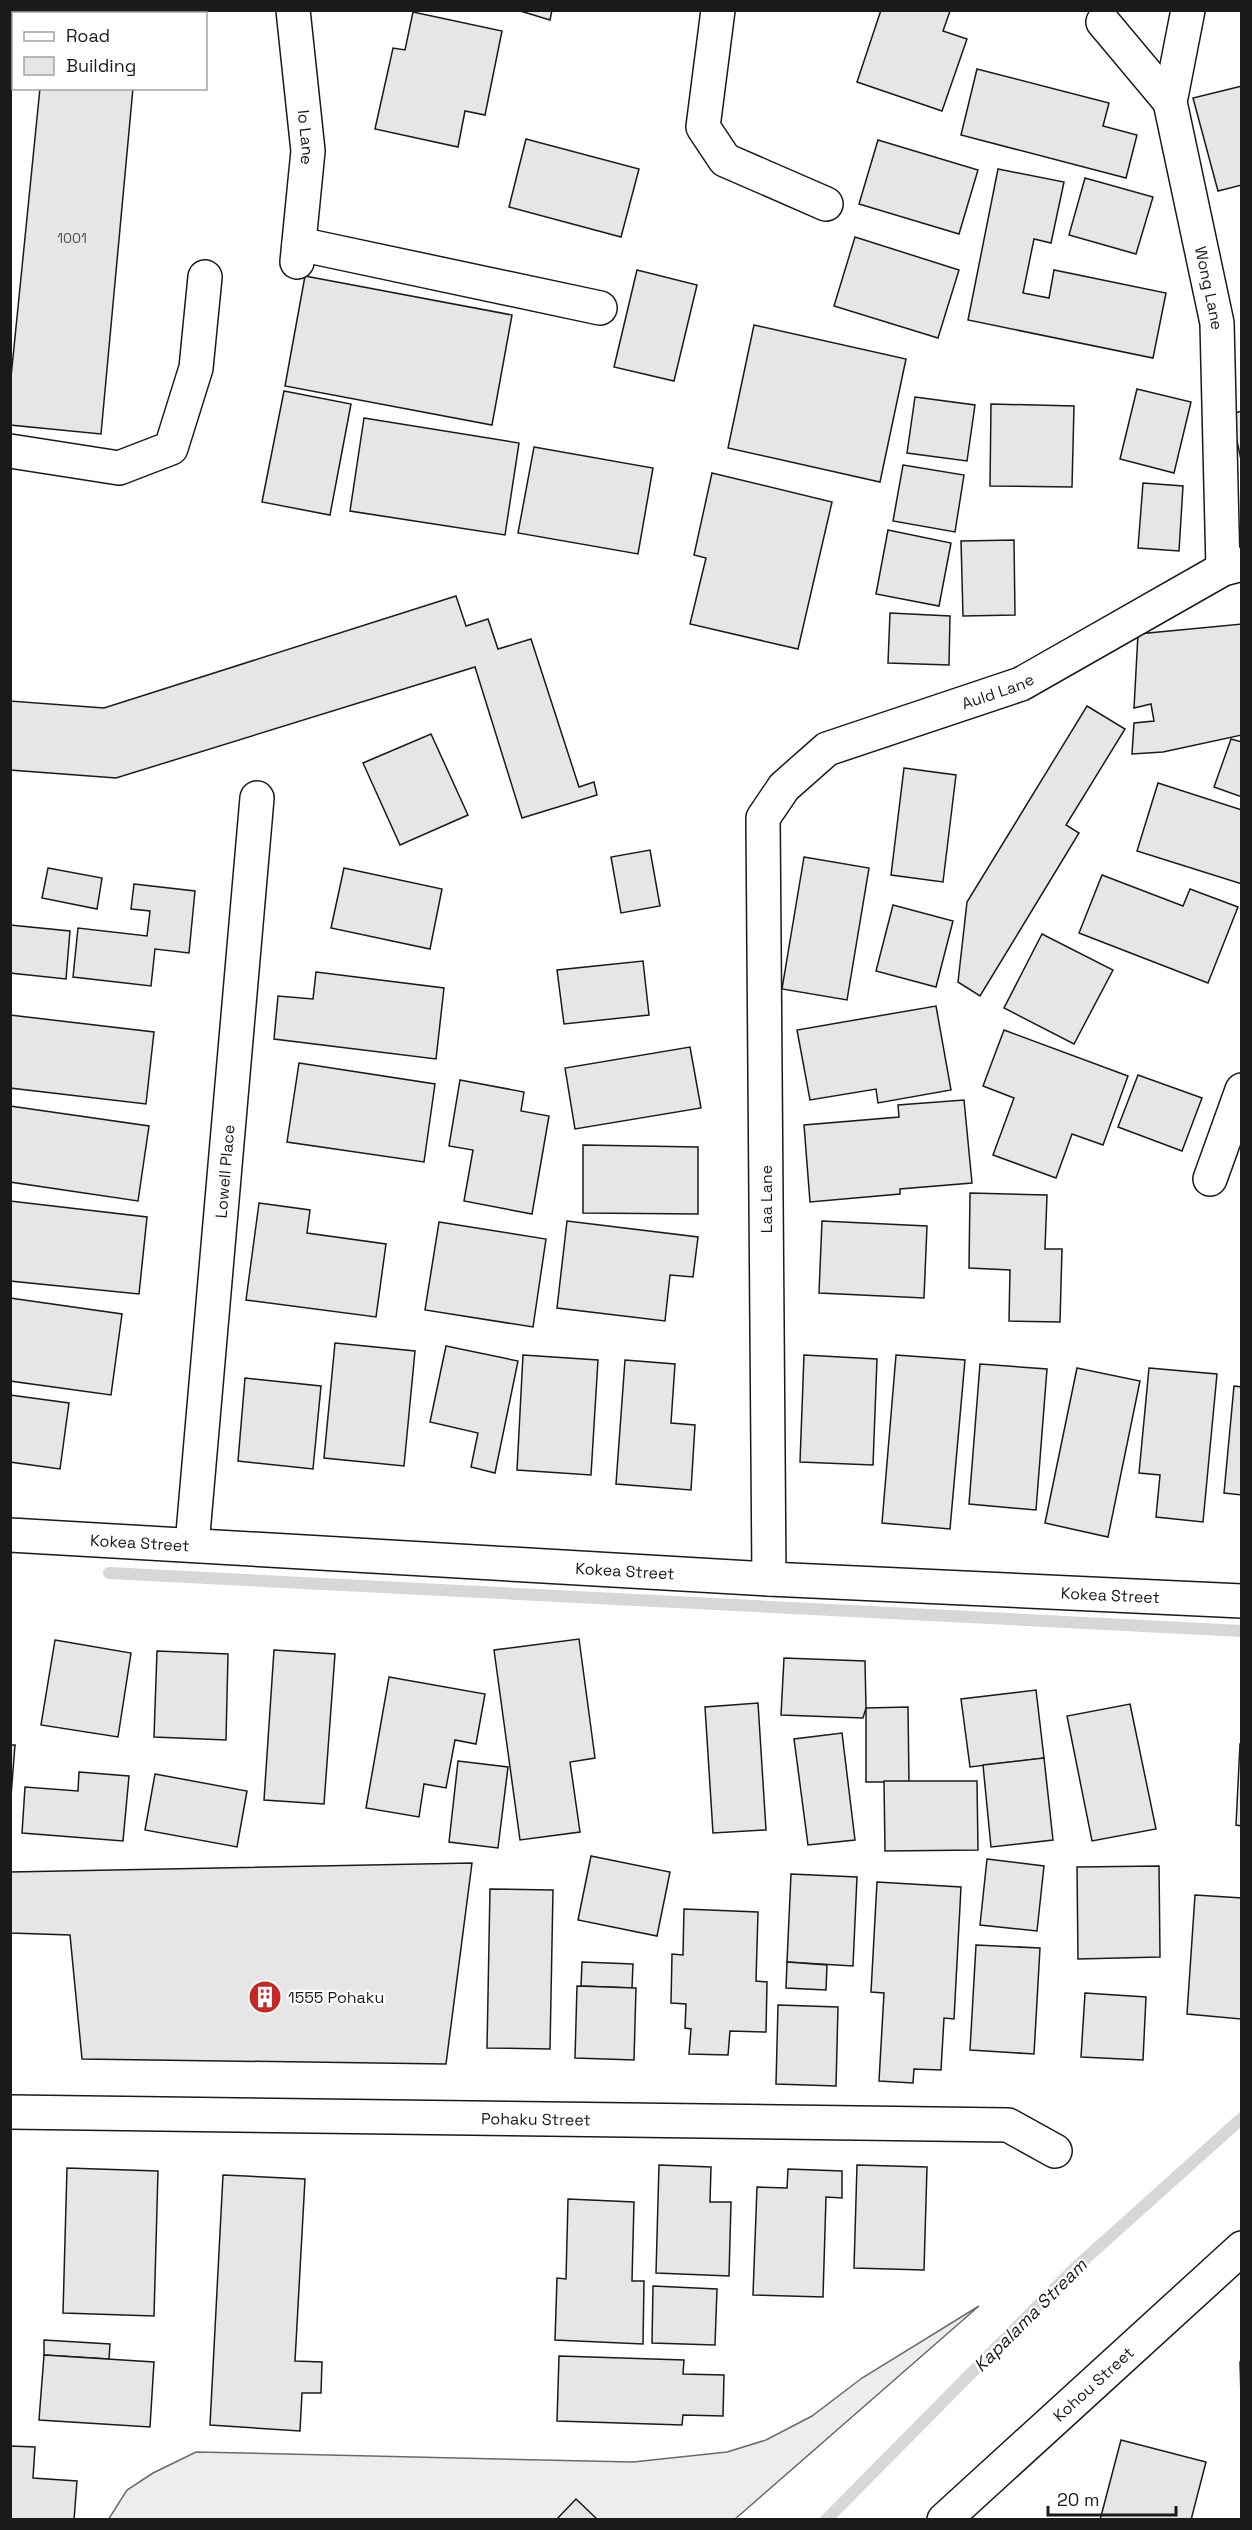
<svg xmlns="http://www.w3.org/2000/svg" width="1252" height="2530" viewBox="0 0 1252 2530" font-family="'Space Grotesk',sans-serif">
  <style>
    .built { fill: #ededed; stroke: #6a6a6a; stroke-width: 1.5 }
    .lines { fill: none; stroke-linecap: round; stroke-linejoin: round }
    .stream { stroke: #d7d7d7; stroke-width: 12 }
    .building { fill: #e6e6e6; stroke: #1a1a1a; stroke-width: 1.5 }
    .minor-casing { stroke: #1a1a1a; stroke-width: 36 }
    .minor { stroke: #fff; stroke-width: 33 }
    .labels { text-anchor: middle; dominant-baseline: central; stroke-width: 4.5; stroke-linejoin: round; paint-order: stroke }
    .number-label { font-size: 14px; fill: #4d4d4d }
    .street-label { font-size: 16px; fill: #1a1a1a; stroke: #fff }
    .poi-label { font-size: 16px; fill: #1a1a1a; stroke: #fff; text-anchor: start }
    .water-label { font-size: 18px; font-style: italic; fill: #1a1a1a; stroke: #fff }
  </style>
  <rect width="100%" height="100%" fill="#fff"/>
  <polygon class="built" points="979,2306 735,2519 108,2520 127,2490 153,2473 196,2452 633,2462 727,2452 766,2440 812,2416 862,2378"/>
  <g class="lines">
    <g class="stream">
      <polyline points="109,1573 1242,1631"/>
      <polyline points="826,2520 1075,2268 1242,2118"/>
    </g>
  </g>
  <g class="building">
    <polygon points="48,10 140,10 139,14 48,14"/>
    <polygon points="517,10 552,10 550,20"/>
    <polygon points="881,10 950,11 943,31 967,39 942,111 857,82"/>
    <polygon points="413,12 502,31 485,115 465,111 458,147 375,129 393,48 405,50"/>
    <polygon points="977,69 1109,103 1103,126 1137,135 1126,178 961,135"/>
    <polygon points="1242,86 1242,185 1218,191 1193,98"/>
    <polygon points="40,88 133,88 101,434 10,425 10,387"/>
    <polygon points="526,139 639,169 621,237 509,207"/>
    <polygon points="878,140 978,170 959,234 859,204"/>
    <polygon points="998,169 1064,182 1051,243 1034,239 1023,293 1049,298 1054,270 1166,293 1153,358 968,320"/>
    <polygon points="1085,178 1153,197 1136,254 1069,235"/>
    <polygon points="855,237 959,270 938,338 834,306"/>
    <polygon points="637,270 697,285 674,381 614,367"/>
    <polygon points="305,276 512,315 492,425 285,386"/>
    <polygon points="754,325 906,359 880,482 728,448"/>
    <polygon points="1137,389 1191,402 1174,473 1120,459"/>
    <polygon points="284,391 351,404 330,515 262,502"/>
    <polygon points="915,397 975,405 967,461 907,453"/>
    <polygon points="991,404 1074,406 1072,487 990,486"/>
    <polygon points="1242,411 1242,464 1231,414"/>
    <polygon points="364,418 519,443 505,535 350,511"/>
    <polygon points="534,447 653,468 638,554 518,533"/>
    <polygon points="903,465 964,475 955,532 893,521"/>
    <polygon points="712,473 832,502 798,649 690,624 706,558 694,555"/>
    <polygon points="1143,483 1183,486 1179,551 1138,548"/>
    <polygon points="888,530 951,543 939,606 876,594"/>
    <polygon points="1014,540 1015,615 963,616 961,541"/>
    <polygon points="456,596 466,626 488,619 498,649 531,639 579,787 594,782 597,795 522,818 475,667 116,778 10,770 10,701 104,708"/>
    <polygon points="890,613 950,616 949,665 888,663"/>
    <polygon points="1242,624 1242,735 1163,752 1132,754 1134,723 1154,721 1151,704 1134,708 1138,634"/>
    <polygon points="1087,706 1125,729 1066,825 1079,833 980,996 958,982 967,902"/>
    <polygon points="431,734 468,815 400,845 363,763"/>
    <polygon points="1231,739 1242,742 1242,797 1214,787"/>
    <polygon points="904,768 956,775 943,882 891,875"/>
    <polygon points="1158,783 1242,810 1242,884 1137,851"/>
    <polygon points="650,850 660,906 621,913 611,857"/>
    <polygon points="804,857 869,868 847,1000 782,989"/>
    <polygon points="48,868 102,878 97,909 42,898"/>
    <polygon points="344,868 442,889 430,949 331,928"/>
    <polygon points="1102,875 1183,906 1190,889 1238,907 1208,983 1079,933"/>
    <polygon points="134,884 195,891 189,953 155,949 151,986 73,977 78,928 147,936 150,911 131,909"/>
    <polygon points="893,905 953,921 936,987 876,971"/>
    <polygon points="10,925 70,931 66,979 10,973"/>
    <polygon points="1042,934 1113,970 1074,1044 1004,1008"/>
    <polygon points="643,961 649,1015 564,1024 557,970"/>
    <polygon points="316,972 444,988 436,1059 274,1039 278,996 313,999"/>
    <polygon points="936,1006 951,1090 878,1103 876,1089 810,1100 797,1030"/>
    <polygon points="10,1015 154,1032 146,1104 10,1088"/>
    <polygon points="1004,1030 1128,1076 1103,1145 1072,1134 1056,1178 993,1155 1014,1098 983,1086"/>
    <polygon points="690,1047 701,1108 575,1129 565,1068"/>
    <polygon points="299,1063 435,1084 424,1162 287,1142"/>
    <polygon points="1138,1075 1202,1098 1182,1151 1118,1127"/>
    <polygon points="460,1080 524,1092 521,1111 549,1116 532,1214 464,1201 473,1150 449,1146"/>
    <polygon points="964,1100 972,1183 900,1189 900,1194 810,1202 804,1125 899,1117 898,1105"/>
    <polygon points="10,1106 149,1126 138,1201 10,1182"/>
    <polygon points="583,1145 698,1147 698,1214 583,1213"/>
    <polygon points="970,1193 1047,1195 1045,1249 1062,1249 1060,1322 1009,1321 1010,1270 969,1268"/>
    <polygon points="10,1201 147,1217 139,1294 10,1281"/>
    <polygon points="259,1203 310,1210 307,1233 386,1244 376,1317 246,1300"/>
    <polygon points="567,1221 698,1237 693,1277 670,1275 665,1321 557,1308"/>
    <polygon points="822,1221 927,1226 924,1298 819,1293"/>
    <polygon points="439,1222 546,1239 533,1327 425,1310"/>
    <polygon points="10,1298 122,1314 111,1395 10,1381"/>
    <polygon points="335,1343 415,1351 404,1466 324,1458"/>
    <polygon points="446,1346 518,1361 495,1473 471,1467 478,1433 430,1422"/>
    <polygon points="523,1355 598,1360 591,1475 517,1470"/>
    <polygon points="804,1355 877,1359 873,1465 800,1462"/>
    <polygon points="896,1355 965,1360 950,1529 882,1523"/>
    <polygon points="625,1360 675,1364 671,1423 695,1425 691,1490 616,1484"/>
    <polygon points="980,1364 1047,1369 1036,1510 969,1504"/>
    <polygon points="1077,1368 1140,1381 1108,1537 1045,1523"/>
    <polygon points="1149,1368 1217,1374 1203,1522 1156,1517 1160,1475 1139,1473"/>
    <polygon points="245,1378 321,1386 313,1469 238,1461"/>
    <polygon points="1234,1386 1242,1387 1242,1495 1224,1493"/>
    <polygon points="10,1395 69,1403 60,1469 10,1462"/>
    <polygon points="579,1639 595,1758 570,1762 580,1832 520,1840 494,1650"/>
    <polygon points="55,1640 131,1653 118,1737 41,1725"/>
    <polygon points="274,1650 335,1654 324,1804 264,1800"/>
    <polygon points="157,1651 228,1654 226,1740 154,1737"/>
    <polygon points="784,1658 865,1661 866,1708 863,1718 781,1715"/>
    <polygon points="389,1677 485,1694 476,1744 455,1740 446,1788 424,1784 419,1817 366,1808"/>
    <polygon points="1036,1690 1044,1758 970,1767 961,1699"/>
    <polygon points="758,1703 766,1830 713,1833 705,1707"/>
    <polygon points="1130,1704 1156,1829 1092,1841 1067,1716"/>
    <polygon points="908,1707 909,1782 866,1782 866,1708"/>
    <polygon points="842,1733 855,1840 808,1845 794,1739"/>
    <polygon points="1240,1744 1242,1744 1242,1826 1236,1825"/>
    <polygon points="10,1745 15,1745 10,1809"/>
    <polygon points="1044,1758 1053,1840 991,1847 983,1765"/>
    <polygon points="458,1761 508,1767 498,1848 449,1842"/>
    <polygon points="79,1772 129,1776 123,1841 22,1833 25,1787 78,1791"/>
    <polygon points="155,1774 247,1791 237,1847 145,1830"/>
    <polygon points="884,1781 977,1781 978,1850 885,1851"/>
    <polygon points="591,1856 670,1872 657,1936 578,1920"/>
    <polygon points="987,1859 1044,1866 1037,1931 980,1925"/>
    <polygon points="472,1863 446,2064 82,2059 70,1935 10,1933 10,1872"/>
    <polygon points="1159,1866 1160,1957 1078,1959 1077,1867"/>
    <polygon points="791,1874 857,1877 853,1966 787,1962"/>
    <polygon points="877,1882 961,1887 954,2019 944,2018 941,2070 914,2069 913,2083 879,2081 884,1993 871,1992"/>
    <polygon points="490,1889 553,1890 550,2049 487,2048"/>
    <polygon points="1195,1895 1242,1898 1241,2019 1187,2014"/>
    <polygon points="684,1909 758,1912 756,1981 767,1982 766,2032 730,2031 728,2055 689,2054 691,2029 685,2028 686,2004 671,2003 672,1954 683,1955"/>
    <polygon points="976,1945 1040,1948 1034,2054 970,2050"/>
    <polygon points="582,1962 633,1964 632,1988 581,1986"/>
    <polygon points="787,1962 827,1965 826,1990 786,1988"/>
    <polygon points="577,1986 636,1988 634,2060 575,2058"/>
    <polygon points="1085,1993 1146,1997 1143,2060 1081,2057"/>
    <polygon points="778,2005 838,2007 836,2086 776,2084"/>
    <polygon points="659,2165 711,2167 710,2202 731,2202 729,2276 656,2273"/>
    <polygon points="857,2165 927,2167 924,2270 854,2268"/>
    <polygon points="67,2168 158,2171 154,2316 63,2313"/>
    <polygon points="788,2169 842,2171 842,2198 826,2197 823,2297 753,2295 757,2187 787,2188"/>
    <polygon points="223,2175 305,2179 295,2361 322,2362 321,2393 302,2393 300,2431 210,2425"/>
    <polygon points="568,2199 634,2202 632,2281 644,2281 643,2344 555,2340 557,2278 566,2279"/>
    <polygon points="653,2286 717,2289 715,2345 652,2343"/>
    <polygon points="44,2340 110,2344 109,2359 44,2355"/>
    <polygon points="44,2355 154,2362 150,2427 39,2420"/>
    <polygon points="559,2356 684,2360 683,2374 724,2375 723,2416 683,2415 682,2425 557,2421"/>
    <polygon points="1240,2362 1242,2362 1242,2432"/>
    <polygon points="1121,2440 1206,2462 1191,2520 1100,2520"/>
    <polygon points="10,2446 35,2447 33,2478 77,2481 74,2520 10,2520"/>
    <polygon points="576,2499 598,2520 556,2520"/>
  </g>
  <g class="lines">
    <g class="minor-casing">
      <g id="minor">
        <path id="s1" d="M293 10 308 151 297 262"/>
        <polyline points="718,10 703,127 725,160 826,204"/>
        <path id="s2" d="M1188 10 1170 102 1217 323 1223 569"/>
        <polyline points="1103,22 1170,102"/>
        <polyline points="299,244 600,308"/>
        <polyline points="10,451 119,468 171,448 196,368 205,277"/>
        <polyline points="1210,1179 1242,1090"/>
        <path id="s3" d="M10 1535 769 1579 1242 1601"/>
        <path id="s4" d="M192 1545 257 798"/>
        <path id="s5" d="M769 1579 763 818 784 787 827 749 1021 684 1223 569 1242 564"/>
        <path id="s6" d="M10 2112 1008 2125 1055 2151"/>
        <path id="s7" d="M944 2520 1242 2248"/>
      </g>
    </g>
    <use href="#minor" class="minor"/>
  </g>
  <defs>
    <g id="building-disc" transform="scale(1.725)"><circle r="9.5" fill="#c62828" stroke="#fff"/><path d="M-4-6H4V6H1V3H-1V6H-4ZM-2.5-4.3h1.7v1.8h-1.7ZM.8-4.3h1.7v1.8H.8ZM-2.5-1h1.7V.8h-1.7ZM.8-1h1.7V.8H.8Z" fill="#fff"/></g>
  </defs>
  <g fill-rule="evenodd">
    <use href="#building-disc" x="265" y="1997"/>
  </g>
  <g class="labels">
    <g class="number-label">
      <text x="72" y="238">1001</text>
    </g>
    <g class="street-label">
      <text stroke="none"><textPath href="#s1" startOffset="128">Io Lane</textPath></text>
      <text stroke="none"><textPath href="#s2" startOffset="284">Wong Lane</textPath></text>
      <text stroke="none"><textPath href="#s5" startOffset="1036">Auld Lane</textPath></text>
      <text stroke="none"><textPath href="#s4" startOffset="375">Lowell Place</textPath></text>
      <text transform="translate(766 1199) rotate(-90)">Laa Lane</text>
      <text stroke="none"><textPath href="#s3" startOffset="130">Kokea Street</textPath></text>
      <text stroke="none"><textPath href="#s3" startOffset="616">Kokea Street</textPath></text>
      <text stroke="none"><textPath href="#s3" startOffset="1102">Kokea Street</textPath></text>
      <text stroke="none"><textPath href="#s6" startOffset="526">Pohaku Street</textPath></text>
      <text stroke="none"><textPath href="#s7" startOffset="202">Kohou Street</textPath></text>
    </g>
    <g class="poi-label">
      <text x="288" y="1997">1555 Pohaku</text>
    </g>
    <g class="water-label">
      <text transform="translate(1030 2315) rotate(-45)">Kapalama Stream</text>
    </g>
  </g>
  <rect width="1252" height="2530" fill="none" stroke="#1a1a1a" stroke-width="24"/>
  <rect x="12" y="12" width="195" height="78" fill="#ffffff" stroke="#a3a3a3" stroke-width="1.5"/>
  <rect x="24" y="32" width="30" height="9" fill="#ffffff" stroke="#a3a3a3" stroke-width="1.5"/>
  <text x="66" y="42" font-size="18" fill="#1a1a1a">Road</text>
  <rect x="24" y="57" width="30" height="18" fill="#e6e6e6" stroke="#a3a3a3" stroke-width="1.5"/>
  <text x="66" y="72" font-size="18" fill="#1a1a1a">Building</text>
  <path d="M1048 2506v9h128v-9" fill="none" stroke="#1a1a1a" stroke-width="3"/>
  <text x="1057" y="2506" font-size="18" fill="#1a1a1a" stroke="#ffffff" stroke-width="4.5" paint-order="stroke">20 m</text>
</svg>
